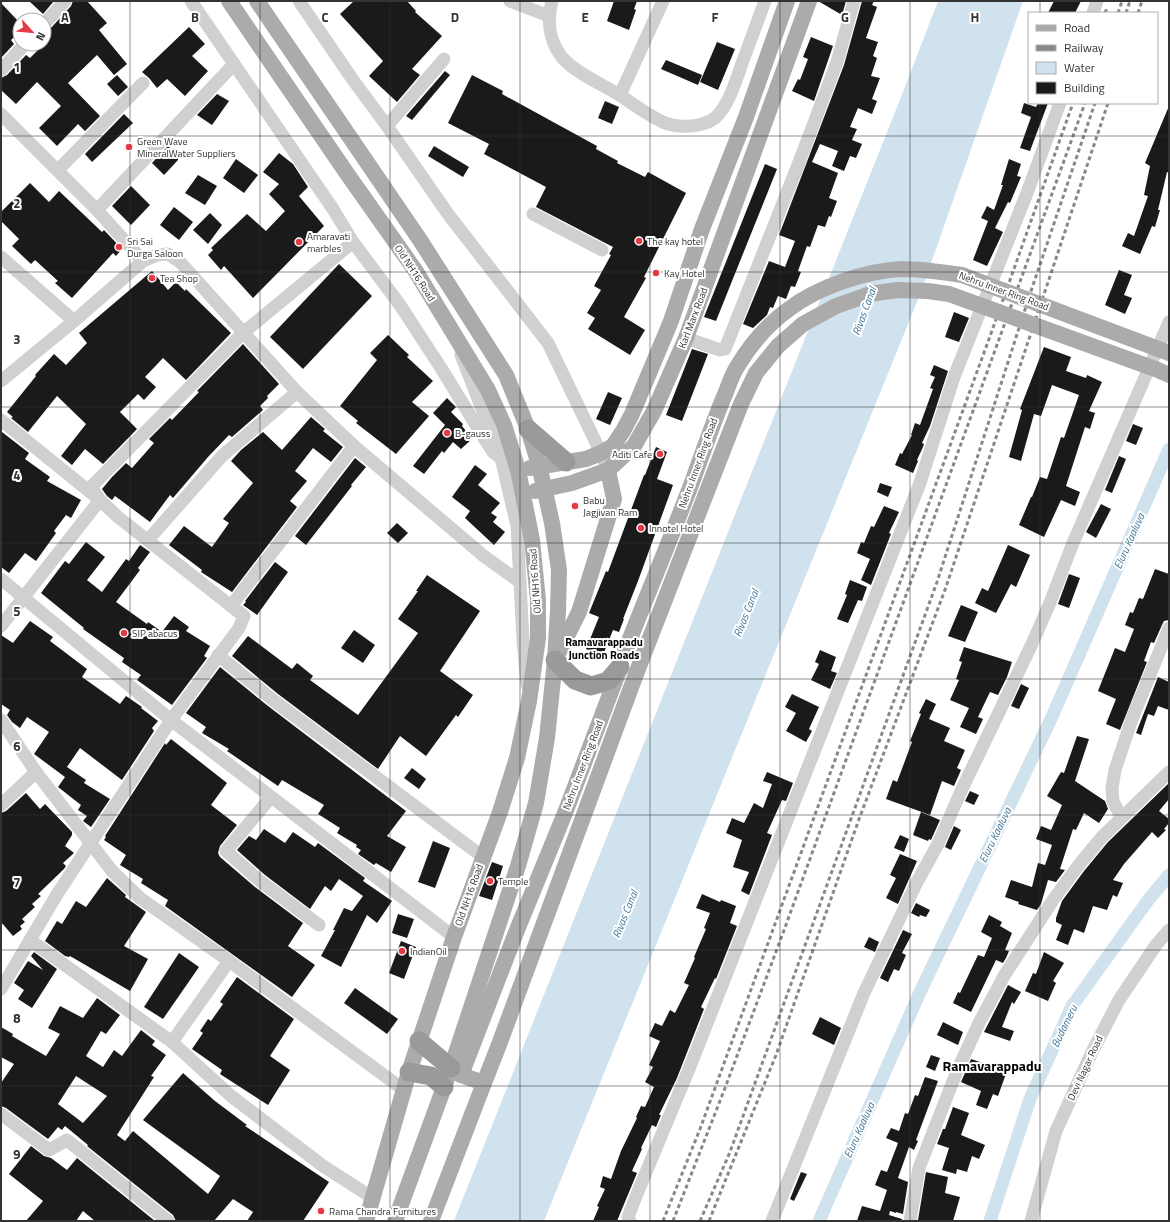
<svg xmlns="http://www.w3.org/2000/svg" width="1170" height="1222" viewBox="0 0 1170 1222" font-family="'Titillium Web',sans-serif">
  <style>
    .water { fill: #cfe2ee }
    .lines { fill: none; stroke-linecap: round; stroke-linejoin: round }
    .canal { stroke: #cfe2ee; stroke-width: 13 }
    .building { fill: #1a1a1a; fill-rule: evenodd }
    .minor { stroke: #d0d0d0; stroke-width: 13 }
    .major { stroke: #ababab; stroke-width: 16 }
    .highway { stroke: #9a9a9a; stroke-width: 19 }
    .rail { stroke: #888; stroke-width: 3; stroke-dasharray: 4 3; stroke-linecap: butt }
    .major-bridge { stroke: #ababab; stroke-width: 16 }
    .grid { fill: none; stroke: #333; stroke-width: 1; stroke-opacity: 0.55 }
    .poi-dot { fill: #e63946; stroke: #fff; stroke-width: 1.5 }
    .labels { text-anchor: middle; dominant-baseline: central; stroke-width: 4; stroke-linejoin: round; paint-order: stroke }
    .poi-label { font-size: 10px; fill: #333; stroke: #fff; text-anchor: start }
    .street-label { font-size: 10px; fill: #333; stroke: #fff }
    .water-label { font-size: 11px; font-style: italic; fill: #3f7597; stroke: #fff }
    .neighbourhood-label { font-size: 11px; font-weight: bold; fill: #000; stroke: #fff }
    .district-label { font-size: 14px; font-weight: bold; fill: #000; stroke: #fff }
    .grid-label { font-size: 13px; text-anchor: middle; font-weight: bold; fill: #333; stroke: #fff; stroke-width: 4; stroke-linejoin: round; paint-order: stroke }
  </style>
  <rect width="100%" height="100%" fill="#fff"/>
  <polygon class="water" points="938,1 1023,1 921,292 544,1221 454,1221 903,92"/>
  <g class="lines">
    <g class="canal">
      <polyline points="819,1221 920,992 1051,719 1169,449"/>
      <polyline points="990,1221 1030,1099 1072,1006 1149,899 1169,875"/>
    </g>
  </g>
  <g class="building">
    <polygon points="29,1 54,1 43,14"/>
    <polygon points="73,1 87,1 107,23 99,30 127,64 114,75 97,55 68,83 100,116 85,131 78,124 57,146 39,128 61,106 37,82 16,104 1,90 1,78 7,75 26,55 30,58 51,37 46,32 50,29 71,6"/>
    <polygon points="354,1 407,1 416,11 415,12 442,36 412,69 420,75 397,102 369,76 383,61 340,14"/>
    <polygon points="614,1 637,1 634,9 636,10 629,30 607,21"/>
    <polygon points="818,1 846,1 842,15"/>
    <polygon points="862,1 874,1 872,5 877,7 866,38 878,42 873,56 877,58 871,76 880,78 872,99 877,101 872,114 858,108 850,127 857,129 852,140 862,144 856,158 850,156 844,171 832,166 838,151 820,144 812,162 838,173 829,198 837,201 831,217 829,216 825,227 818,225 810,247 807,246 798,271 801,272 795,287 791,286 786,299 778,296 773,308 770,307 767,315 753,328 743,324 769,261 785,267 795,241 779,235 844,65"/>
    <polygon points="1054,1 1081,1 1075,13 1048,13"/>
    <polygon points="1,3 20,23 20,32 11,40 14,44 1,58"/>
    <polygon points="189,27 205,44 192,56 208,71 185,96 167,79 157,88 149,78 142,72"/>
    <polygon points="811,37 833,46 814,101 792,91 798,79 800,80 808,59 803,57"/>
    <polygon points="717,42 735,49 718,90 700,82"/>
    <polygon points="666,60 702,75 698,85 661,69"/>
    <polygon points="445,71 450,75 412,120 406,116"/>
    <polygon points="117,75 128,87 118,96 107,84"/>
    <polygon points="472,75 503,91 502,94 597,146 596,149 618,161 617,163 645,177 648,172 686,193 644,277 646,278 624,317 645,330 630,355 588,329 595,318 587,313 601,290 594,286 611,255 609,254 613,247 536,207 546,187 484,154 489,144 448,123"/>
    <polygon points="217,94 229,101 212,125 197,115"/>
    <polygon points="605,101 619,107 612,124 598,118"/>
    <polygon points="1024,103 1036,107 1038,103 1048,103 1030,151 1020,148 1031,117 1021,113"/>
    <polygon points="1169,106 1169,173 1167,172 1158,210 1160,210 1155,227 1152,226 1140,254 1122,246 1128,233 1134,236 1148,196 1144,195 1150,166 1145,163"/>
    <polygon points="124,114 133,123 92,162 85,154"/>
    <polygon points="168,146 178,156 178,160 164,175 152,163"/>
    <polygon points="434,146 469,167 463,177 428,156"/>
    <polygon points="279,153 293,164 308,187 299,196 324,226 253,298 224,266 221,270 208,255 213,250 211,248 247,214 266,231 285,211 269,194 279,184 263,172"/>
    <polygon points="236,159 258,175 244,193 223,178"/>
    <polygon points="1009,159 1021,164 1017,176 1021,177 1010,203 1008,202 995,228 1003,232 987,266 973,260 988,221 981,218 987,206 994,210 1003,185 1001,185"/>
    <polygon points="765,164 777,169 716,321 704,317"/>
    <polygon points="198,175 217,186 205,205 185,193"/>
    <polygon points="30,183 49,202 59,191 102,232 104,230 122,249 116,256 113,253 72,298 55,283 58,281 35,260 31,264 12,246 19,239 1,221 1,212"/>
    <polygon points="131,186 150,205 131,225 112,206"/>
    <polygon points="174,207 193,222 179,240 160,225"/>
    <polygon points="210,213 222,225 208,244 193,230"/>
    <polygon points="339,264 372,296 303,369 270,337"/>
    <polygon points="1119,270 1132,275 1124,295 1132,298 1125,314 1105,305"/>
    <polygon points="152,271 168,290 176,282 185,291 186,289 231,333 186,380 163,358 145,377 156,387 144,400 138,394 120,412 137,429 103,464 85,449 72,465 61,456 86,424 57,396 28,432 11,418 13,417 7,412 36,376 35,375 54,354 66,365 87,343 79,333"/>
    <polygon points="954,312 969,318 959,342 945,337"/>
    <polygon points="388,335 409,355 407,357 433,381 412,402 429,416 396,454 356,423 358,421 340,406 377,360 370,353"/>
    <polygon points="243,344 279,384 267,396 268,398 260,406 263,410 232,437 229,435 208,457 173,498 170,495 150,522 115,496 112,500 107,496 102,489 112,477 126,463 132,468 154,443 149,439 170,418 172,420 199,392 197,391"/>
    <polygon points="1044,347 1071,357 1066,371 1086,378 1087,375 1102,382 1089,411 1095,413 1090,429 1085,427 1066,486 1080,492 1075,506 1061,500 1044,537 1019,525 1031,497 1032,497 1040,477 1047,479 1061,437 1064,438 1079,395 1052,385 1041,416 1034,414 1021,461 1009,457 1022,410 1020,409"/>
    <polygon points="692,349 708,354 682,421 666,415"/>
    <polygon points="934,365 948,371 930,426 922,443 924,444 923,447 917,460 918,461 913,473 895,465 900,453 902,454 912,435 911,435 915,423 920,425 933,389 930,388 935,377 930,375"/>
    <polygon points="608,392 622,398 610,425 596,419"/>
    <polygon points="447,398 456,407 451,412 463,424 462,426 472,439 461,449 453,442 444,453 442,451 424,474 413,466 445,425 433,413"/>
    <polygon points="311,417 325,429 323,431 343,447 331,462 313,448 295,471 307,481 290,501 297,507 232,592 201,572 202,570 169,545 184,526 212,547 229,523 223,519 253,483 231,461 241,450 263,432 282,450"/>
    <polygon points="1133,424 1143,428 1136,445 1126,441"/>
    <polygon points="2,432 29,453 25,459 50,477 47,481 81,500 71,518 66,515 54,531 56,533 36,561 25,553 9,573 1,567 1,434"/>
    <polygon points="656,447 667,452 657,479 673,485 638,581 623,619 624,619 619,632 613,630 603,655 586,649 599,617 589,613 606,571 608,572 644,475 645,475"/>
    <polygon points="1119,456 1126,459 1112,493 1105,490"/>
    <polygon points="355,458 366,467 351,485 352,486 306,545 295,536"/>
    <polygon points="475,465 487,474 478,485 500,503 491,513 497,517 493,522 505,532 494,545 465,518 470,511 452,497"/>
    <polygon points="880,483 892,487 888,497 877,492"/>
    <polygon points="1101,504 1111,509 1096,538 1086,532"/>
    <polygon points="884,506 899,512 889,533 891,534 871,585 861,580 870,559 857,553 861,542 864,543 871,526 874,527"/>
    <polygon points="397,523 408,533 398,543 387,533"/>
    <polygon points="86,542 105,557 87,580 102,592 126,559 129,561 140,545 150,552 138,568 140,570 116,602 147,624 148,622 162,632 174,616 189,627 186,631 210,646 204,656 207,658 172,705 137,680 141,675 122,662 124,658 83,629 84,628 41,593 65,561 69,564"/>
    <polygon points="1008,545 1030,555 1016,587 1011,584 996,613 975,603 982,588 988,591"/>
    <polygon points="275,562 288,572 257,615 243,605 246,602 245,601"/>
    <polygon points="1155,569 1169,574 1169,620 1164,621 1162,625 1154,643 1151,642 1144,661 1147,662 1120,730 1106,724 1116,699 1098,691 1115,648 1125,652 1134,629 1125,625 1130,612 1133,613 1139,598 1143,599"/>
    <polygon points="1069,574 1080,578 1069,608 1058,604"/>
    <polygon points="427,575 480,611 440,671 473,695 458,717 456,715 426,756 400,736 378,769 278,694 232,656 248,636 292,669 297,663 313,676 310,680 358,715 418,633 398,619 418,591 416,591"/>
    <polygon points="850,580 867,587 862,601 858,600 848,623 837,619 847,595 845,594"/>
    <polygon points="961,605 978,612 965,642 948,636"/>
    <polygon points="30,621 53,637 50,641 87,669 82,677 120,704 126,696 142,707 141,708 158,721 152,728 154,731 122,780 80,748 67,767 86,780 84,783 110,799 91,827 83,821 87,816 78,810 81,805 58,787 65,777 34,754 49,732 27,717 20,728 12,722 7,715 10,710 1,704 1,635 13,643"/>
    <polygon points="354,630 375,645 363,663 341,648"/>
    <polygon points="964,647 1012,662 1007,677 998,695 990,692 978,717 983,719 976,734 960,727 969,708 950,700 959,680 956,679 962,662 959,661"/>
    <polygon points="820,650 836,657 831,671 837,673 830,689 811,680 819,664 815,662"/>
    <polygon points="220,667 268,706 406,811 387,836 406,847 391,872 376,863 374,865 358,854 361,850 356,847 357,845 337,833 340,828 318,814 324,805 282,780 278,786 227,751 229,749 202,733 206,727 186,713"/>
    <polygon points="1158,677 1169,682 1169,710 1158,706 1154,716 1148,714 1141,735 1136,733"/>
    <polygon points="1021,684 1029,688 1019,709 1011,706"/>
    <polygon points="792,694 819,707 809,729 812,731 806,742 786,731 796,713 785,707"/>
    <polygon points="926,699 936,704 929,719 950,728 944,741 965,750 957,768 961,770 954,786 942,781 930,815 886,799 893,780 897,782 912,742 910,741 921,714 919,713"/>
    <polygon points="1077,736 1089,739 1075,781 1105,801 1108,809 1099,823 1084,813 1076,830 1073,829 1060,869 1065,870 1056,882 1048,880 1041,904 1037,910 1018,904 1019,902 1005,897 1011,880 1032,887 1038,863 1045,865 1052,845 1036,839 1041,826 1051,830 1062,805 1047,796 1061,772 1064,773"/>
    <polygon points="171,739 227,783 211,805 237,825 220,846 218,853 220,857 255,887 303,923 288,946 315,965 292,997 165,906 168,900 141,883 143,879 120,865 126,855 104,840 106,837 105,836 165,743 166,745"/>
    <polygon points="412,768 426,779 419,789 404,778"/>
    <polygon points="767,772 793,783 786,801 782,800 767,833 772,835 749,895 741,891 749,872 733,867 742,840 726,833 732,818 744,823 754,803 763,808 772,784 763,781"/>
    <polygon points="1169,783 1169,799 1159,811 1169,819 1169,823 1164,829 1166,830 1158,838 1152,832 1124,864 1113,880 1123,883 1117,897 1113,895 1107,910 1093,906 1084,933 1074,929 1068,945 1056,940 1062,925 1056,922 1056,918 1062,901 1084,871 1108,842"/>
    <polygon points="970,791 979,795 974,805 965,801"/>
    <polygon points="26,793 40,809 45,804 72,832 72,835 65,846 74,853 63,863 66,866 64,869 38,894 41,896 32,904 35,907 22,919 25,922 20,926 22,929 13,936 1,922 1,813 6,811"/>
    <polygon points="921,812 940,820 931,840 929,839 928,841 913,835"/>
    <polygon points="954,826 961,830 951,850 945,847"/>
    <polygon points="264,829 285,843 293,832 315,847 318,843 365,878 363,881 392,901 377,923 367,915 341,967 321,956 335,930 333,930 344,908 352,911 363,896 339,879 331,891 325,886 310,909 265,875 237,850 249,836 256,840"/>
    <polygon points="900,835 909,839 904,852 894,848"/>
    <polygon points="433,841 450,848 435,888 418,882"/>
    <polygon points="900,854 917,861 898,904 886,898 896,878 890,875"/>
    <polygon points="492,862 503,866 492,900 479,896"/>
    <polygon points="107,878 126,895 125,897 146,912 124,946 148,959 130,991 70,956 69,957 65,956 45,941 57,921 62,924 76,901 86,907"/>
    <polygon points="702,894 720,902 721,900 736,906 730,923 737,926 716,979 715,978 701,1007 704,1009 677,1078 659,1115 661,1115 656,1127 652,1125 641,1148 642,1149 632,1171 637,1173 617,1221 593,1221 599,1207 597,1206 605,1189 600,1187 603,1176 611,1179 621,1151 637,1118 636,1117 641,1106 645,1107 654,1087 645,1082 653,1067 649,1065 660,1041 649,1036 655,1023 662,1026 670,1010 675,1013 689,985 684,983 695,958 694,957 706,929 704,928 710,913 696,908"/>
    <polygon points="916,903 930,910 926,917 920,915 919,917 911,913"/>
    <polygon points="398,914 414,919 407,938 392,933"/>
    <polygon points="989,915 1002,922 1000,926 1012,933 1005,950 1009,951 1006,958 1003,963 996,960 971,1012 953,1003 958,992 960,993 978,955 984,957 992,938 981,932"/>
    <polygon points="903,930 912,934 902,953 906,955 899,971 894,969 888,982 880,978"/>
    <polygon points="869,937 879,942 875,952 864,947"/>
    <polygon points="401,941 416,947 404,979 389,973"/>
    <polygon points="34,952 57,969 32,1008 18,999 24,990 14,983 28,961 43,970 31,956"/>
    <polygon points="1044,952 1064,963 1053,981 1056,983 1048,1001 1025,991 1033,973 1036,974"/>
    <polygon points="179,953 199,967 163,1019 144,1007"/>
    <polygon points="237,977 294,1019 270,1056 290,1070 268,1105 220,1074 222,1070 192,1049 203,1033 200,1031 208,1019 211,1021 223,1004 220,1002"/>
    <polygon points="1008,985 1021,992 1014,1004 1012,1002 1002,1027 1014,1031 1010,1041 984,1032"/>
    <polygon points="355,988 398,1019 387,1034 344,1003"/>
    <path d="M97 998 120 1015 106 1034 101 1031 86 1056 103 1067 114 1050 122 1056 141 1030 155 1041 152 1045 166 1055 151 1076 154 1077 117 1135 125 1141 133 1131 208 1194 220 1176 143 1120 183 1073 215 1101 247 1125 245 1126 329 1182 303 1221H247L253 1212 233 1199 214 1221H176L173 1215 87 1146 88 1145 65 1126 62 1130 58 1127 48 1139 6 1108 1 1106V1083L14 1064 1 1057V1027L13 1034 12 1036 46 1056 60 1034 48 1028 60 1006 83 1018ZM76 1076 107 1096 83 1123 58 1104Z"/>
    <polygon points="820,1017 841,1028 834,1045 812,1034"/>
    <polygon points="943,1022 963,1032 958,1045 937,1035"/>
    <polygon points="931,1055 940,1058 935,1071 926,1067"/>
    <polygon points="971,1059 1007,1071 998,1096 993,1094 987,1109 976,1105 981,1091 961,1082"/>
    <polygon points="925,1077 938,1081 916,1140 918,1141 914,1150 909,1147 898,1178 908,1182 903,1214 896,1212 896,1213 890,1211 889,1215 902,1219 902,1221 857,1221 862,1206 880,1211 887,1190 875,1185 881,1170 887,1172 898,1143 886,1138 891,1128 899,1131 905,1113 908,1114 915,1095 918,1096"/>
    <polygon points="953,1107 969,1113 961,1135 985,1145 979,1159 972,1156 967,1172 957,1169 956,1174 942,1170 949,1148 937,1144 943,1129 945,1129"/>
    <polygon points="31,1146 44,1156 51,1158 67,1170 77,1158 155,1221 95,1221 83,1211 76,1221 26,1221 43,1201 9,1174"/>
    <polygon points="801,1172 807,1174 794,1201 790,1199"/>
    <polygon points="926,1172 948,1177 945,1193 960,1197 953,1221 918,1220"/>
  </g>
  <g class="lines">
    <g class="minor">
      <polyline points="191,1 333,209 353,242 400,305 441,368 484,438 493,452 501,458"/>
      <polyline points="299,1 353,80 387,126 448,214 548,343 601,453 608,470"/>
      <polyline points="510,1 549,16"/>
      <path d="M552 1C547 20 549 40 561 56 573 72 604 85 621 96 633 104 655 120 668 124 682 128 703 127 715 118 730 105 737 76 744 58 751 39 758 20 765 1"/>
      <polyline points="1093,13 1097,1"/>
      <polyline points="44,24 65,1"/>
      <polyline points="1,70 25,44"/>
      <polyline points="620,95 663,1"/>
      <polyline points="1,114 97,210 143,261"/>
      <polyline points="387,126 444,59"/>
      <polyline points="58,170 143,83"/>
      <polyline points="97,210 234,64"/>
      <polyline points="533,214 602,250"/>
      <polyline points="1,257 74,321"/>
      <polyline points="686,338 720,350 725,349 798,165 837,62 854,1"/>
      <polyline points="461,355 501,458 517,526 523,640 527,685"/>
      <polyline points="1,381 74,321 143,261 157,255 168,254 181,263 297,392 354,446 485,557 520,582"/>
      <polyline points="1,420 100,500 118,517 231,606"/>
      <polyline points="148,540 222,456 297,392"/>
      <polyline points="1,579 171,720 454,937"/>
      <polyline points="1,626 100,500 91,487 243,333 353,242"/>
      <polyline points="218,655 273,700 483,857"/>
      <polyline points="1,720 36,772 112,871 140,898 229,961 404,1090"/>
      <polyline points="271,797 226,851 260,881 319,925"/>
      <polyline points="1,805 36,772"/>
      <polyline points="1121,817 1113,801 1112,788 1115,770 1132,719 1169,628"/>
      <polyline points="30,940 172,1042 231,1096 323,1166 373,1198"/>
      <polyline points="1,989 56,896 171,720 239,628 244,616 231,606 354,446"/>
      <polyline points="172,1042 229,961"/>
      <polyline points="1,1114 49,1150 67,1140 168,1221"/>
      <polyline points="630,1221 628,1217 637,1194 689,1069 920,483 954,377 1027,193 1060,103"/>
      <polyline points="772,1221 864,993 917,882 938,844 961,791 1031,646 1049,605 1073,543 1169,322"/>
      <polyline points="910,1221 919,1168 957,1071 979,1023 1004,976 1053,900 1078,866 1102,837 1169,772"/>
      <polyline points="1031,1221 1056,1131 1092,1052 1119,1000 1156,945 1169,930"/>
    </g>
    <g class="major">
      <polyline points="229,1 348,175 415,270 488,390 504,425 518,470 532,540 538,600 538,638 529,701 517,758 500,812 454,937 409,1072 366,1221"/>
      <polyline points="257,1 420,240 506,375 528,429 539,465 552,523 559,570 558,611 555,660 547,738 536,803 518,866 451,1068 395,1221"/>
      <polyline points="530,468 586,459 601,453 613,446 623,431 632,414 671,321 702,229 746,117 787,1"/>
      <polyline points="535,491 572,483 608,470 634,446 654,411 686,338 809,1"/>
      <polyline points="559,652 579,612 614,499 608,470"/>
      <polyline points="451,1068 461,1075 484,1083 500,1042 636,674"/>
      <polyline points="461,1075 517,930 565,813 620,668"/>
      <polyline points="431,1221 484,1083"/>
    </g>
    <g class="highway">
      <polyline points="528,429 566,462"/>
      <polyline points="555,660 575,680 591,686 608,681 620,667"/>
      <polyline points="419,1041 451,1068"/>
      <polyline points="409,1072 431,1076 444,1087"/>
    </g>
    <g class="rail">
      <polyline points="1105,13 1107,8"/>
      <polyline points="1118,13 1122,1"/>
      <polyline points="1126,13 1130,1"/>
      <polyline points="1138,13 1142,1"/>
      <polyline points="663,1221 700,1129 989,339 1073,103"/>
      <polyline points="673,1221 725,1088 783,933 1085,103"/>
      <polyline points="700,1221 730,1152 937,582 1031,291 1095,103"/>
      <polyline points="709,1221 776,1055 858,822 946,587 1108,103"/>
    </g>
    <g class="major-bridge">
      <path d="M624 654C647 595 672 536 694 477 704 449 714 420 726 392 729 384 732 375 737 367 750 345 768 324 789 309 818 287 865 271 901 269 921 269 942 272 962 275L1169 353"/>
      <polyline points="636,674 741,404 756,373 778,346 803,324 836,306 870,294 897,290 928,291 949,294 1158,370 1169,375"/>
    </g>
  </g>
  <path class="grid" d="M130 1V1221M260 1V1221M390 1V1221M520 1V1221M650 1V1221M780 1V1221M910 1V1221M1040 1V13M1040 103V1221M1 136H1169M1 272H1169M1 407H1169M1 543H1169M1 679H1169M1 815H1169M1 950H1169M1 1086H1169"/>
  <g class="poi-dot">
    <circle cx="129" cy="147" r="4"/>
    <circle cx="639" cy="241" r="4"/>
    <circle cx="299" cy="242" r="4"/>
    <circle cx="119" cy="247" r="4"/>
    <circle cx="656" cy="273" r="4"/>
    <circle cx="152" cy="278" r="4"/>
    <circle cx="447" cy="433" r="4"/>
    <circle cx="660" cy="454" r="4"/>
    <circle cx="575" cy="506" r="4"/>
    <circle cx="641" cy="528" r="4"/>
    <circle cx="124" cy="633" r="4"/>
    <circle cx="490" cy="881" r="4"/>
    <circle cx="402" cy="951" r="4"/>
    <circle cx="321" cy="1211" r="4"/>
  </g>
  <g class="labels">
    <g class="poi-label">
      <text x="137" y="141">Green Wave<tspan x="137" dy="12">MineralWater Suppliers</tspan></text>
      <text x="307" y="236">Amaravati<tspan x="307" dy="12">marbles</tspan></text>
      <text x="127" y="241">Sri Sai<tspan x="127" dy="12">Durga Saloon</tspan></text>
      <text x="647" y="241">The kay hotel</text>
      <text x="664" y="273">Kay Hotel</text>
      <text x="160" y="278">Tea Shop</text>
      <text x="455" y="433">B-gauss</text>
      <text x="652" y="454" text-anchor="end">Aditi Cafe</text>
      <text x="583" y="500">Babu<tspan x="583" dy="12">Jagjivan Ram</tspan></text>
      <text x="649" y="528">Innotel Hotel</text>
      <text x="132" y="633">SIP abacus</text>
      <text x="498" y="881">Temple</text>
      <text x="410" y="951">IndianOil</text>
      <text x="329" y="1211">Rama Chandra Furnitures</text>
    </g>
    <g class="street-label">
      <text transform="translate(415 273) rotate(57)">Old NH16 Road</text>
      <text transform="translate(1004 291) rotate(20)">Nehru Inner Ring Road</text>
      <text transform="translate(693 318) rotate(-69)">Karl Marx Road</text>
      <text transform="translate(698 463) rotate(-70)">Nehru Inner Ring Road</text>
      <text transform="translate(535 581) rotate(-94)">Old NH16 Road</text>
      <text transform="translate(583 765) rotate(-69)">Nehru Inner Ring Road</text>
      <text transform="translate(469 895) rotate(-70)">Old NH16 Road</text>
      <text transform="translate(1085 1068) rotate(-65)">Devi Nagar Road</text>
    </g>
    <g class="water-label">
      <text transform="translate(864 311) rotate(-70)">Rivas Canal</text>
      <text transform="translate(1129 541) rotate(-66)">Eluru Kaaluva</text>
      <text transform="translate(746 613) rotate(-68)">Rivas Canal</text>
      <text transform="translate(995 835) rotate(-64)">Eluru Kaaluva</text>
      <text transform="translate(625 914) rotate(-68)">Rivas Canal</text>
      <text transform="translate(1064 1026) rotate(-64)">Budameru</text>
      <text transform="translate(859 1130) rotate(-66)">Eluru Kaaluva</text>
    </g>
    <g class="neighbourhood-label">
      <text x="604" y="642">Ramavarappadu<tspan x="604" dy="13">Junction Roads</tspan></text>
    </g>
    <g class="district-label">
      <text x="992" y="1065">Ramavarappadu</text>
    </g>
  </g>
  <g class="grid-label">
    <text x="65" y="22">A</text>
    <text x="195" y="22">B</text>
    <text x="325" y="22">C</text>
    <text x="455" y="22">D</text>
    <text x="585" y="22">E</text>
    <text x="715" y="22">F</text>
    <text x="845" y="22">G</text>
    <text x="975" y="22">H</text>
    <text x="17" y="72">1</text>
    <text x="17" y="208">2</text>
    <text x="17" y="344">3</text>
    <text x="17" y="480">4</text>
    <text x="17" y="616">5</text>
    <text x="17" y="751">6</text>
    <text x="17" y="887">7</text>
    <text x="17" y="1023">8</text>
    <text x="17" y="1159">9</text>
  </g>
  <rect width="1170" height="1222" fill="none" stroke="#333333" stroke-width="4"/>
  <rect x="1028" y="12" width="130" height="92" fill="#ffffff" stroke="#adadad"/>
  <rect x="1036" y="25" width="20" height="6" fill="#ababab" stroke="#adadad"/>
  <text x="1064" y="32" font-size="12" fill="#333333">Road</text>
  <rect x="1036" y="45" width="20" height="6" fill="#888888" stroke="#adadad"/>
  <text x="1064" y="52" font-size="12" fill="#333333">Railway</text>
  <rect x="1036" y="62" width="20" height="12" fill="#cfe2ee" stroke="#adadad"/>
  <text x="1064" y="72" font-size="12" fill="#333333">Water</text>
  <rect x="1036" y="82" width="20" height="12" fill="#1a1a1a" stroke="#adadad"/>
  <text x="1064" y="92" font-size="12" fill="#333333">Building</text>
  <g transform="translate(32 32) rotate(117)"><circle r="19" fill="#ffffff" stroke="#adadad"/>
  <path d="M0-3L7 15L0 10L-7 15Z" fill="#e63946"/>
  <text y="-6" font-size="11" font-weight="bold" text-anchor="middle" fill="#333333">N</text>
  </g>
</svg>
